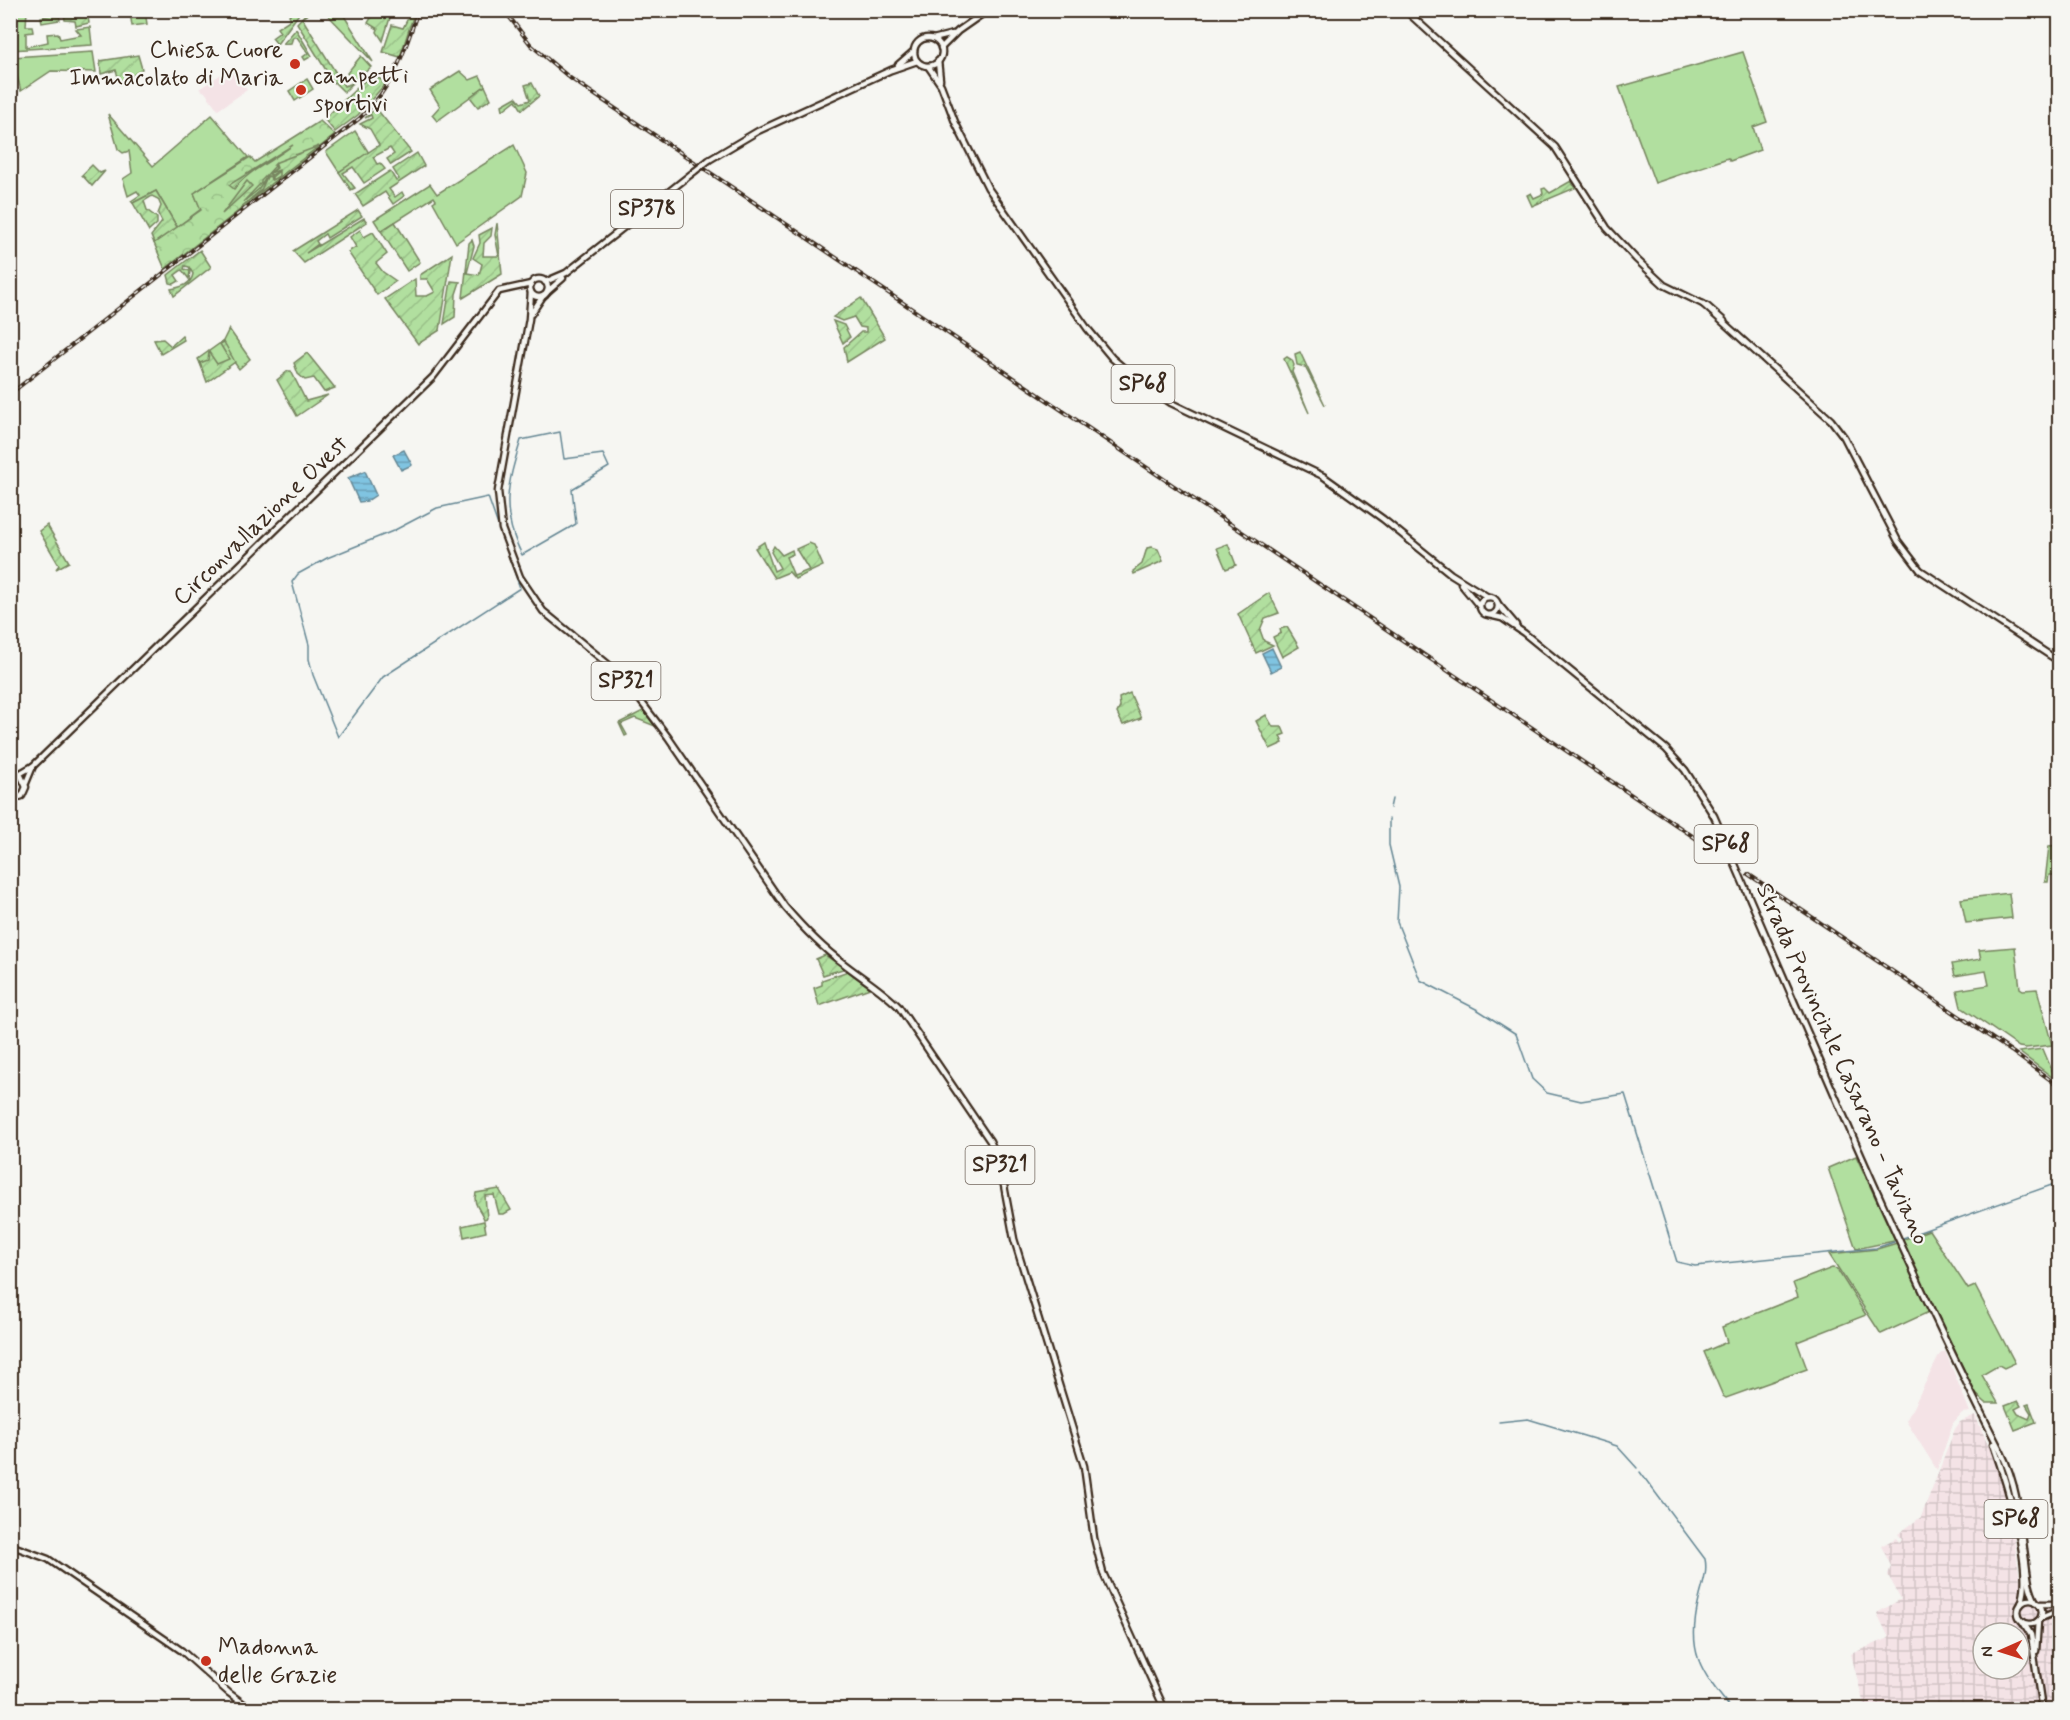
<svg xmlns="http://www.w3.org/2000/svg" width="2070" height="1720" viewBox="0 0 2070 1720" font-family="Mynerve,sans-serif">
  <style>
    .built { fill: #f4e3e6 }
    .industrial { fill: url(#industrial-grid); fill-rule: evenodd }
    .grass { fill: #b1df9f; stroke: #76845e; stroke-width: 1.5 }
    .park { fill: url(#park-crowns); stroke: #76845e; stroke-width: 1.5 }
    .garden { fill: url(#garden-furrows); stroke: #76845e; stroke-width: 1.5 }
    .water { fill: url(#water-rules); stroke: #648693; stroke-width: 1.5 }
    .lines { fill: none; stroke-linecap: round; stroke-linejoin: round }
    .stream { stroke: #648693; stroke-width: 1.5 }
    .major-casing { stroke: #3b2a1e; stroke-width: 9 }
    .major { stroke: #f6f6f2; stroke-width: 4.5 }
    .rail-casing { stroke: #3b2a1e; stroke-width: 4 }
    .rail { stroke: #f6f6f2; stroke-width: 1.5; stroke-dasharray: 4.5; stroke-linecap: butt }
    .major-bridge-casing { stroke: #3b2a1e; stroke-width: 9; stroke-linecap: butt }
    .major-bridge { stroke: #f6f6f2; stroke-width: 4.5 }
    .poi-dot { fill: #c8321e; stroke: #f6f6f2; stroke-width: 2 }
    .labels { text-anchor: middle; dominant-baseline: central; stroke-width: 4.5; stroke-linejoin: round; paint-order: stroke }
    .shield { fill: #f6f6f2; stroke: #73675e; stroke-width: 1.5 }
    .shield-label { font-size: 22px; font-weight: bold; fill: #3b2a1e }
    .poi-label { font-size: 24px; fill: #3b2a1e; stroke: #f6f6f2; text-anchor: start }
    .street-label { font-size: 24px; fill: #3b2a1e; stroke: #f6f6f2 }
  </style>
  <defs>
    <pattern id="industrial-grid" width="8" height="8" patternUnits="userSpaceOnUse" patternTransform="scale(1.5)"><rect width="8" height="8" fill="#f4e3e6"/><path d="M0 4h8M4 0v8" fill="none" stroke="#d2c3c5"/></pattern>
    <pattern id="park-crowns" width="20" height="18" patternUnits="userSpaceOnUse" patternTransform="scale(1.5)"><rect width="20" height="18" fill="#b1df9f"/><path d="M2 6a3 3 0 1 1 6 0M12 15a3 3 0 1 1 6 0" fill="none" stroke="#99c088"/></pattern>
    <pattern id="garden-furrows" width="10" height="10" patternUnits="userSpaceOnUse" patternTransform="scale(1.5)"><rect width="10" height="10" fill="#b1df9f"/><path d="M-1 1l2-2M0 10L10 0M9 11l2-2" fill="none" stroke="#99c088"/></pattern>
    <pattern id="water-rules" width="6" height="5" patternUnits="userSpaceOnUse" patternTransform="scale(1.5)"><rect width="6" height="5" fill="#80c4e1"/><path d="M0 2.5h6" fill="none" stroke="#6a9fb6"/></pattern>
  </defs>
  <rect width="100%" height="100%" fill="#f6f6f2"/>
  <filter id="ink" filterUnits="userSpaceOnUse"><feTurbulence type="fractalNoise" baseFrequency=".0167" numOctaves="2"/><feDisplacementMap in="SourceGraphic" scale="12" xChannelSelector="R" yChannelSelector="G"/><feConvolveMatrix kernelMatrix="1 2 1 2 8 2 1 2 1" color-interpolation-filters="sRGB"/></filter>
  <g filter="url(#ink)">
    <g class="built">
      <polygon points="232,67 247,90 218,110 205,92 199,89"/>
      <polygon points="1945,1351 1970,1412 1962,1413 1953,1423 1937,1470 1906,1421 1940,1354"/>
    </g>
    <path class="industrial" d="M1975 1415 1999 1469 2009 1501 2021 1588 2032 1587 2036 1595 2046 1601 2059 1600V1709H1865L1851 1654 1889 1638 1877 1613 1901 1599 1888 1575 1891 1566 1881 1546 1896 1538 1899 1542 1902 1539 1898 1534 1921 1517 1955 1429 1960 1422ZM1983 1633H2019V1669H1983Z"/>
    <g class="grass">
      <polygon points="17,11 27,11 26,26 32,26 33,32 26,33 26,47 48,42 47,34 58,33 60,39 81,35 76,29 90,27 92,45 11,50 11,14"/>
      <polygon points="145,11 147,24 132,26 130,12"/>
      <polygon points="324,11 341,11 373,62"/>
      <polygon points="93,52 96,72 51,71 21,91 12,57"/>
      <polygon points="1743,52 1767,122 1753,127 1760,150 1730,161 1728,158 1655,183 1619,87"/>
      <polygon points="361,56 371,67 353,83 347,73"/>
      <polygon points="460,71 470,80 480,76 485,86 437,121 432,115 440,106 430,90"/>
      <polygon points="307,79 313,89 295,101 289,91"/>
      <polygon points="108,114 153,166 212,115 248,157 197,191 195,195 201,209 177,227 156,191 133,203 131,201 140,195 137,191 128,196 123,179 132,173 129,151 123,153 118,149"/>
      <polygon points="355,131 369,153 339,172 326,152"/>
      <polygon points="514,145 527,173 522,196 456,243 433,202 436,200 434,197 381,231 374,220 430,184 437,194"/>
      <polygon points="229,329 250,359 239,369 234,362 208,380 198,359 223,341"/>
      <polygon points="1228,544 1236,565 1226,569 1217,548"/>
      <polygon points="2059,845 2059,875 2049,875 2048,882 2045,882 2049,846"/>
      <polygon points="2009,893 2012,918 1966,923 1961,899"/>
      <polygon points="2015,947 2020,988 2023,990 2037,989 2052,1045 2026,1048 2019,1047 1961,1007 1957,990 1989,985 1986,971 1955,976 1952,964 1981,959 1979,950"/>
      <polygon points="2043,1049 2056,1080 2019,1052"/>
      <polygon points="1856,1156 1895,1240 1894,1241 1856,1249 1828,1168"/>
      <polygon points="484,1221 486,1232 464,1237 462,1226"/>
      <polygon points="1929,1230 1968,1289 1975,1286 2015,1363 2004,1368 1999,1365 1982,1375 1998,1403 1986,1403 1975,1393 1902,1240"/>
      <polygon points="1897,1243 1929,1312 1881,1334 1829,1254 1877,1249"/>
      <polygon points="1832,1268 1837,1269 1866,1315 1797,1342 1807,1369 1726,1398 1723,1396 1704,1352 1727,1342 1722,1327 1798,1297 1793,1283"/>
    </g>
    <polygon class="park" points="320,121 335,135 165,269 154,243 201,210 194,193 250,157 255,162"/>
    <g class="garden">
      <polygon points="56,11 87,11 89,23 76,26 75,21 65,20 64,13 59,14 60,20 42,23 41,17 57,14"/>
      <polygon points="295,11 301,11 277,44 272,38 280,32 277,28 291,19 289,15"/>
      <polygon points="308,11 312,11 302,18 344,86 353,83 344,92 332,80 297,23"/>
      <polygon points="371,11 392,11 383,41 377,32 378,29 368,23 373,14"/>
      <polygon points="409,16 413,17 400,57 383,52 392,25 403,28"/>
      <polygon points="296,29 312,56 305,60 303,57 308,53 297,37 293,37 291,43 283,44"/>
      <polygon points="138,55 142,69 120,84 116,70 101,74 100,61"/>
      <polygon points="372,74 386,83 358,115 335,132 324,119"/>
      <polygon points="532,83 539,96 522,110 516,100 503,110 502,105 516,97 521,103 530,100 525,85"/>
      <polygon points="485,86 491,99 478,107 470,97"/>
      <polygon points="376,108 411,152 391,165 387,159 394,154 390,148 373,157 377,164 380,163 385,169 364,183 353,167 343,173 355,188 351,190 339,172 379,145 370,129 360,124 372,118 371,115 365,118"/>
      <path d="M293 145C273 161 250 169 234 189L229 185Z"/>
      <polygon points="319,146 240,208 261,190 267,177 270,176 271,180 271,176 267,176 259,189 243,202 261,183 261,181 275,166 276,168 269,174 272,175 279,171 272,177 272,180 279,176 279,170 270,173 277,168 276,165 274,165 277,162"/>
      <polygon points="417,153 424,166 389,189 395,197 402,192 404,196 393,204 385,192 363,206 355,194 390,171 396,181 399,179 393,169"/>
      <polygon points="92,165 100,173 105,171 92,186 82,175"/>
      <polygon points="247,181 252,186 222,214"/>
      <polygon points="1571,181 1575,188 1532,206 1527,195 1531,193 1534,198 1543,194 1542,189 1545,188 1550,193"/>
      <polygon points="156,191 177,227 154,243 151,236 162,222 158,214 161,206 158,199 152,196 144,201 147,210 157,218 157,224 149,231 133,203"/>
      <polygon points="358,210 362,216 327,238 325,234 316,241 318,244 306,253 364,218 367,222 304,263 293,251"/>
      <polygon points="395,222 420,262 407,271 381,231"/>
      <polygon points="497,223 502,274 463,298 469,243 472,240 474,246 467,273 479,275 482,264 473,258 480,243 479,235 492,228 491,236 484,243 483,256 499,256 495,235"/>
      <polygon points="360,230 364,237 373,232 387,254 376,263 383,272 396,281 377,295 348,252 356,247 350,237"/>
      <path d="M200 250 211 267 174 296 171 289C181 287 191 285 193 274L189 267 185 266 184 269 190 271 189 279 182 270 175 275 179 281 174 284 170 283 168 275Z"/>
      <polygon points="452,254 440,330 418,344 385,299 415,279 416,296 427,296 435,292 427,279 420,279 420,275"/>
      <polygon points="451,281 460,282 456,294 455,317 444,324"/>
      <polygon points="861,298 885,338 847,362 844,347 861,332 866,332 866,328 860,327 854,317 842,321 833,317"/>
      <polygon points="833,321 844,325 850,337 843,343"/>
      <polygon points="182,336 184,340 161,354 154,340 163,339 171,346"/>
      <polygon points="224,342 235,362 207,382 200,363 208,360 209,352 217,364 229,359 220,344"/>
      <polygon points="1300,352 1325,405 1305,367 1297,365 1295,354"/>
      <polygon points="307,353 335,388 324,392 314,378 305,380 298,374 294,363"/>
      <polygon points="1287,357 1292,360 1294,365 1292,372 1309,413 1284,359"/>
      <polygon points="288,371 291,371 306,401 328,395 297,416 277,380"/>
      <polygon points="47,525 69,562 56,569 59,565 39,531"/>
      <polygon points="764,542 774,571 780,568 771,552 774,546 782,555 792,550 793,554 786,557 794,576 809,570 796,549 809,543 814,545 823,566 795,579 789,572 774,578 755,548"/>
      <polygon points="1152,547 1158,549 1163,561 1134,574 1133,571 1142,564 1147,548"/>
      <polygon points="1269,593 1279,613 1265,618 1260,630 1264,641 1273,645 1256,653 1238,614"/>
      <polygon points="1287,627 1299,647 1282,657 1273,637 1281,633 1280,629"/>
      <polygon points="1130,693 1141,718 1123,725 1117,713 1120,707 1119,698"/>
      <polygon points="645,710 655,726 635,718 621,724 627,735 625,736 619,723"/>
      <polygon points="1266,715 1273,727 1282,727 1285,734 1280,736 1283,743 1270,749 1256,721"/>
      <polygon points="825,955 843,968 843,969 823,975 816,959"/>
      <polygon points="848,971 870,988 819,1006 814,988 822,985 822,980"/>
      <path d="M499 1189 511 1210 504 1214H499L494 1195 485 1196 487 1218 484 1219C481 1210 472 1204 476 1193Z"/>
      <polygon points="2018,1401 2021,1406 2015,1409 2018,1414 2029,1419 2031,1413 2026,1405 2029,1404 2036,1422 2015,1430 2005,1406"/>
    </g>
    <g class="water">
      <polygon points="404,450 412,465 401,470 393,455"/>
      <polygon points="365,471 376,495 367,501 359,502 348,478"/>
      <polygon points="1272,648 1281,667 1271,672 1262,653"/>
    </g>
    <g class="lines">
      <g class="stream">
        <path d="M560 432 564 459 603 454 609 467 572 489 576 524 522 555C500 511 507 486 521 440Z"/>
        <polygon points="488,497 520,588 383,677 338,737 313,675 309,659 309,645 292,582 298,574 327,558 393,531 437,508"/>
        <polyline points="1390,808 1392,799"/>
        <polyline points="1389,819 1389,845 1399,887 1397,922 1420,980 1478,1010 1516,1034 1532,1079 1547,1093 1581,1101 1625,1094 1677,1262 1695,1266 1876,1248 1894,1242"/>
        <polyline points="1903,1238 2060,1182"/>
        <polyline points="1499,1422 1528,1419 1617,1446 1637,1468"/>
        <path d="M1640 1472 1705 1559C1708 1573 1702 1586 1699 1600 1686 1652 1700 1670 1732 1710"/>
      </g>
      <g class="major-casing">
        <g id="major">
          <polyline points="1405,10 1555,147 1607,228 1636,259 1664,285 1707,306 1724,321"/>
          <circle cx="928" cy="52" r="14"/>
          <polyline points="933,39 953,34"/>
          <polyline points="941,48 958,31 988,10"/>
          <polyline points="938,61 940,80"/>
          <polyline points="898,65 914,51"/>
          <polyline points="928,66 941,85 955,122 988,188 1087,328 1112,358 1140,382 1171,403 1323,476 1383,519 1451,574 1488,597"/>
          <polyline points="709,160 758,131 891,70 917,61"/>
          <circle cx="539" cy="288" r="9"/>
          <polyline points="545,282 566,273 695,171"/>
          <path d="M531 292 529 319 498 491 502 529 520 577 543 611 609 665 630 687 668 737 785 907C803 928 821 947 843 963 862 978 882 990 899 1007L990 1141 1000 1164 1014 1239 1084 1466 1094 1538 1103 1573 1165 1710"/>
          <polyline points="547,292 563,278"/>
          <polyline points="1703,304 1831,420 1844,437 1898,541 1920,570 2060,662"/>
          <polyline points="531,314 543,296"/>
          <polyline points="1461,584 1480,607"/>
          <circle cx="1489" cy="606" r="9"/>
          <polyline points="1498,604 1516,625"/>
          <path d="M1489 615 1502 618 1524 633 1666 749 1685 770 1714 816C1807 1029 1895 1245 2001 1452 2016 1482 2020 1516 2024 1549 2027 1567 2027 1586 2036 1602"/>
          <polyline points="10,773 21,776 26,787 22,796 10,800"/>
          <polyline points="19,774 33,766"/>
          <polyline points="26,783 33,766 433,377 499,291 531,284"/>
          <path d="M1993 1444C2005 1478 2035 1571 2021 1604"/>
          <polyline points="10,1545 48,1559 182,1651 229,1693 252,1710"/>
          <circle cx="2030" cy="1612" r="12"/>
          <polyline points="2039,1604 2060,1604"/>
          <polyline points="2041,1618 2060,1610"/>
          <polyline points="2023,1622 2031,1635 2042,1710"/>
          <polyline points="2036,1651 2038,1621"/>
        </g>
      </g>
      <use href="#major" class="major"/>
      <g class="rail-casing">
        <g id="rail">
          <polyline points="504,10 531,45 570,78 1725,858"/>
          <path d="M10 394 360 118C393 87 405 52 418 10"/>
          <polyline points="1748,874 2011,1051 2060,1087"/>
        </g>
      </g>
      <use href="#rail" class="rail"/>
      <g class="major-bridge-casing">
        <polyline id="major-bridge" points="695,171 709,160"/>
      </g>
      <use href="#major-bridge" class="major-bridge"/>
    </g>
  </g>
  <g class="poi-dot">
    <circle cx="295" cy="64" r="6"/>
    <circle cx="301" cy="90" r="6"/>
    <circle cx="206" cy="1661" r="6"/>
  </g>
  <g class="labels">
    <g class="shield">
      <rect x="611" y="190" width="72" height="38" rx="4.5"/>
      <rect x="1111.5" y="365" width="63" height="38" rx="4.5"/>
      <rect x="591.5" y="662" width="69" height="38" rx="4.5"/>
      <rect x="1694.5" y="825" width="63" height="38" rx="4.5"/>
      <rect x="965.5" y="1146" width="69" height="38" rx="4.5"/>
      <rect x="1984.5" y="1500" width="63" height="38" rx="4.5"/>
    </g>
    <g class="shield-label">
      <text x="647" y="209">SP378</text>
      <text x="1143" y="384">SP68</text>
      <text x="626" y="681">SP321</text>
      <text x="1726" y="844">SP68</text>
      <text x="1000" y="1165">SP321</text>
      <text x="2016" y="1519">SP68</text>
    </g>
    <g class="poi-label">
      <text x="283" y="50" text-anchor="end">Chiesa Cuore<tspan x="283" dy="28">Immacolato di Maria</tspan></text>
      <text x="313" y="76">campetti<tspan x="313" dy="28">sportivi</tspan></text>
      <text x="218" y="1647">Madonna<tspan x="218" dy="28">delle Grazie</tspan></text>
    </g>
    <g class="street-label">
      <text transform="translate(261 521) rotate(-44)">Circonvallazione Ovest</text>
      <text transform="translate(1842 1064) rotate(66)">Strada Provinciale Casarano - Taviano</text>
    </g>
  </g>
  <rect width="2070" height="1720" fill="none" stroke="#f6f6f2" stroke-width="36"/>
  <rect x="18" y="18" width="2034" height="1684" fill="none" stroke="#3b2a1e" stroke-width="2" filter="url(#ink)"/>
  <g transform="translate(2001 1651) rotate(267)"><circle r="28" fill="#f6f6f2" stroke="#aba49d" stroke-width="1.5"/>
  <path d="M0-4.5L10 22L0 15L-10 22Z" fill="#c8321e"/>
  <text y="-9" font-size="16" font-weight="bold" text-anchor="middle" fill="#3b2a1e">N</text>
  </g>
</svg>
